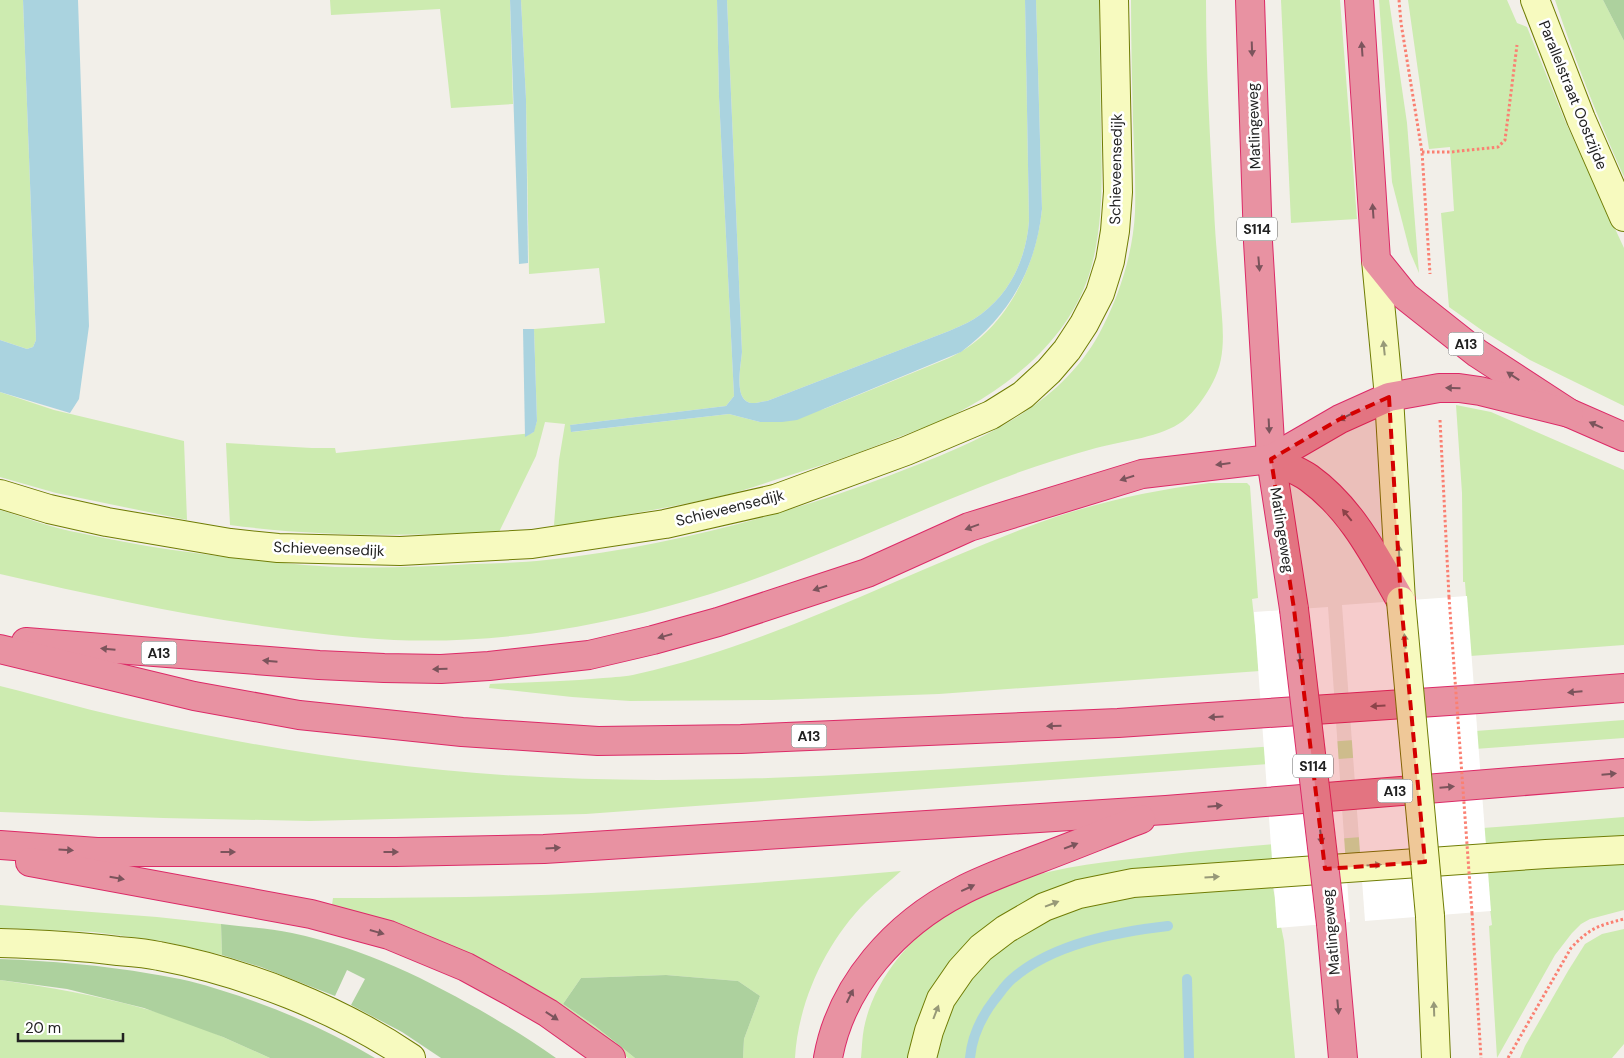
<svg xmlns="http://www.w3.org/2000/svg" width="1624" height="1058" viewBox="0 0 1624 1058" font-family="'DM Sans',sans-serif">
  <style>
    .grass { fill: #cdebb0 }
    .forest { fill: #add19e }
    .water { fill: #aad3df }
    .pier { fill: #fff }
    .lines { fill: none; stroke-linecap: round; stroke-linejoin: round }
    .stream { stroke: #aad3df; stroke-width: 10 }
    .secondary-casing { stroke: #707d05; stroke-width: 30 }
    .highway-casing { stroke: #dc2a67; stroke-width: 30 }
    .path { stroke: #fa8072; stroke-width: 3; stroke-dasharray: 2.5 2.5; stroke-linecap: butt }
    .secondary { stroke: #f7fabf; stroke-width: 28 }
    .highway { stroke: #e892a2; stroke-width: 28 }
    .secondary-bridge-casing { stroke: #707d05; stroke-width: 30; stroke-linecap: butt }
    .highway-bridge-casing { stroke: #dc2a67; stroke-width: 30; stroke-linecap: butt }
    .path-bridge { stroke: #fa8072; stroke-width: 3; stroke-dasharray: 2.5 2.5; stroke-linecap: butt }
    .secondary-bridge { stroke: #f7fabf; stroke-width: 28 }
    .highway-bridge { stroke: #e892a2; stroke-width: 28 }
    .oneway { fill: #7b545c }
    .oneway2 { fill: #979978 }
    .marked { fill: #d40000; fill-opacity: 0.2; stroke: #d40000; stroke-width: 4; stroke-dasharray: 10 6; stroke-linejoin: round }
    .labels { text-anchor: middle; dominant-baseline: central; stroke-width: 5; stroke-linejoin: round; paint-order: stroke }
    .shield { fill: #fff; stroke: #646464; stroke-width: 1 }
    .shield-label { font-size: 14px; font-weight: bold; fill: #222 }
    .street-label { font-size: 15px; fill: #222; stroke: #fff }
  </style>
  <rect width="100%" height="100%" fill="#f2efe9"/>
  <g class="grass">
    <polygon points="0,0 23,0 36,340 33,347 27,349 0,340"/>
    <polygon points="330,0 510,0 513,104 451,108 440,9 331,15"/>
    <path d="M521 0H717L719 97 734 396 726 406 570 425 572 432 729 414 760 422 824 409 949 358C1005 332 1036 268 1042 209L1036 0H1099C1100 42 1100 83 1101 125 1102 176 1104 227 1089 275 1069 335 1021 377 968 407 943 422 913 431 886 442 851 456 816 467 781 478 762 484 744 491 725 495 670 508 614 517 558 526L554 525 559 460 565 424 545 422 536 456 499 532C409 536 320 537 230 525L226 443 312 448H335L336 453 533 433 537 421 534 329 605 323 599 268 529 274 526 99Z"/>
    <path d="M727 0H1025L1029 221C1026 260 1009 297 974 319 966 324 957 327 949 331L767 401C763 401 759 403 755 403 732 405 741 366 742 352Z"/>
    <path d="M1131 0H1206C1206 69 1210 139 1214 208 1215 236 1218 264 1220 291 1222 322 1228 354 1213 382 1206 396 1195 411 1183 421 1162 437 1123 441 1096 448 1064 457 1032 467 1001 479 897 518 797 569 690 600 595 628 494 644 394 640 350 638 306 632 262 626 173 613 87 594 0 574V510C26 518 53 528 80 533 144 547 209 556 274 562 294 564 315 566 335 567 380 568 425 567 471 564 496 563 521 563 546 560 664 547 780 517 891 475 969 445 1056 412 1099 334 1119 297 1133 254 1135 212 1136 181 1134 151 1133 121 1132 81 1131 40 1131 0Z"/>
    <polygon points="1281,0 1340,0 1357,219 1291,223"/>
    <polygon points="1379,0 1389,0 1407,123 1419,273 1410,252 1392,182"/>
    <polygon points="1408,0 1507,0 1517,23 1527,27 1565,121 1624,248 1624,406 1530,360 1483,331 1449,307 1441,213 1454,211 1450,147 1429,149"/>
    <path d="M1555 0H1603L1624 41V177C1598 119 1575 60 1555 0Z"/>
    <polygon points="0,392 54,410 184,441 187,520 56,493 0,477"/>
    <polygon points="1456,405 1491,412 1624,470 1624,645 1470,656 1465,582 1463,582 1463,578 1462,493"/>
    <path d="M1209 483H1247L1250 486 1258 598 1252 599 1260 671 939 694 772 700 630 701 572 697 489 688 490 684C527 682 565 682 603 678 614 677 626 677 637 674 772 644 896 577 1025 528 1084 505 1147 491 1209 483Z"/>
    <path d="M0 686C48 698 95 712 143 722 242 744 343 760 443 770 632 789 821 777 1010 765 1214 751 1419 735 1624 720V738L586 814 309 821 163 818 0 812Z"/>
    <path d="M1624 817V840L1527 845 1012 913 910 1058H861C862 1048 862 1038 864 1028 873 982 908 940 945 914 1006 872 1085 864 1157 856 1211 849 1266 845 1321 840 1422 833 1523 825 1624 817Z"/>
    <polygon points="1624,861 1624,910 1590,919 1581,924 1572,933 1555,955 1497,1058 1489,926 1492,925 1485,867"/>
    <path d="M901 871C889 882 877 891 866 902 826 942 798 1002 795 1058H743L744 1039 760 996 738 981 666 975 581 978 563 1004 595 1026 635 1058H628L622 1053 379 919 332 905 333 898C419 898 505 897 591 893 694 888 798 880 901 871Z"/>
    <polygon points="1272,883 1284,941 1295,1058 929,1058 961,984 1004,944 1047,919 1087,906 1135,894"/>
    <polygon points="0,905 157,917 221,924 222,955 161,941 94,932 0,928"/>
    <polygon points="1624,929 1624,1044 1612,1058 1520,1058 1525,1046 1568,971 1585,944 1602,934"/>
    <path d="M0 980C48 987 95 995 142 1008 185 1019 230 1040 270 1058H0Z"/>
  </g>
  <g class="forest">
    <polygon points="1603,0 1624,0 1624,41"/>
    <path d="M221 924C245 927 269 928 292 933 364 948 429 980 492 1017 514 1030 535 1043 556 1058H441L402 1032 351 1005 365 979 347 970 335 996 261 967 222 955Z"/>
    <path d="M0 959C51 961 101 965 152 974 164 976 177 978 189 981 254 998 318 1024 375 1058H270L223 1037 144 1008 67 989 0 980Z"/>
    <polygon points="666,975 738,981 760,996 744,1039 743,1058 635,1058 595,1026 563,1004 581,978"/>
  </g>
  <g class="water">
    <polygon points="23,0 78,0 89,326 79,399 70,413 0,392 0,340 27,349 33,347 36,340"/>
    <polygon points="510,0 521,0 526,99 528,263 519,264"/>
    <path d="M717 0H727L742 352C741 366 732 405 755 403 759 403 763 401 767 401L949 331C957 327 966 324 974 319 1009 297 1026 260 1029 221L1025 0H1036L1042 209C1036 269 1009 316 961 352L797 420 782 422H760L729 414 571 432 570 425 726 406 734 396 719 97Z"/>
    <polygon points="523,329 534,329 537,421 534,432 525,437"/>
  </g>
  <g class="pier">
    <polygon points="1467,596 1491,911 1365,921 1342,605"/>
    <polygon points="1328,607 1350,922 1277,928 1254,612"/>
  </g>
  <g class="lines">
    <g class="stream">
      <polyline points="1187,979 1189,1058"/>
      <path d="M970 1058C972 1036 981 1017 995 999 1000 993 1005 985 1012 979 1052 944 1116 932 1168 926"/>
    </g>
    <g class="secondary-casing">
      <g id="secondary">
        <polyline points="1535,0 1581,119 1624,217"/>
        <polyline points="1376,260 1389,397 1401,601"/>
        <polyline points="0,494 49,509 107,522 230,543 278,548 400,551 532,544 665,524 775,499 906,451 991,415 1023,395 1049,371 1067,350 1084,324 1100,293 1110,261 1115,231 1118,192 1114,0"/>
        <polyline points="1430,916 1436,1058"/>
        <path d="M0 943C39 944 78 946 118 951 131 952 146 953 159 956 245 972 339 1009 411 1058"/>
        <polyline points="922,1058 929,1031 941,999 961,970 981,948 1006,929 1044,907 1079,894 1133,883 1546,854 1624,850"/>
      </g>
    </g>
    <g class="highway-casing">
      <g id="highway">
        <polyline points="1250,0 1258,242 1271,459 1294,609"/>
        <polyline points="1359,0 1376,260 1405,296 1477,353 1569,413 1624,437"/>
        <path d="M1271 459C1283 465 1298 470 1309 478 1352 509 1375 556 1401 601"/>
        <polyline points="26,642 319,665 384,668 441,669 489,666 589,655 653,640 718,622 867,573 969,527 1142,474 1271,459 1340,419 1389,397 1439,388 1459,388 1480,391 1569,413"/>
        <polyline points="0,649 194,696 299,715 462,732 598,741 741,739 1118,723 1479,699 1624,688"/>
        <polyline points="0,845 97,852 396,852 544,849 1166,810 1624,773"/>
        <polyline points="30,862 311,914 389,935 466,967 510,991 548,1013 611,1058"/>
        <polyline points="1331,924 1343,1058"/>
        <path d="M828 1058C841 985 896 924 961 891 986 878 1012 869 1038 859 1073 846 1107 832 1141 819"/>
      </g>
    </g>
    <g class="path">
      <polyline points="1399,0 1401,23 1422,152 1430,274"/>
      <polyline points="1422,152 1451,152 1498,147 1505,140 1517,45"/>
      <polyline points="1440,420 1449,597"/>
      <polyline points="1472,913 1481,1058"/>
      <path d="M1508 1058 1571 948C1590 928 1597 926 1624 919"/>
    </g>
    <use href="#secondary" class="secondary"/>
    <use href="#highway" class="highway"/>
    <g class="secondary-bridge-casing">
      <polyline id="secondary-bridge" points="1401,601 1430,916"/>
    </g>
    <g class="highway-bridge-casing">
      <polyline id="highway-bridge" points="1294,609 1331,924"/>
    </g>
    <polyline class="path-bridge" points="1449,597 1472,913"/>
    <use href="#secondary-bridge" class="secondary-bridge"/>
    <use href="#highway-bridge" class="highway-bridge"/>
  </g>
  <defs><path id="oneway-solid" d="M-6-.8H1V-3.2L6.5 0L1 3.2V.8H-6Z" transform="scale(1.25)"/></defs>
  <g class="oneway">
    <use href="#oneway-solid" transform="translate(1252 49) rotate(88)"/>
    <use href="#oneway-solid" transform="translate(1362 49) rotate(-94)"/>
    <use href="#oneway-solid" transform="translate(1373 211) rotate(-94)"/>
    <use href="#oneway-solid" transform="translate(1259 264) rotate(85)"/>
    <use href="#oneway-solid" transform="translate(1513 376) rotate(-147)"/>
    <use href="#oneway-solid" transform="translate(1453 388) rotate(-179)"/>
    <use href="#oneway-solid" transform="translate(1345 417) rotate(153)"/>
    <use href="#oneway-solid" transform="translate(1596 425) rotate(-156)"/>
    <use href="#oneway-solid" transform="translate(1269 426) rotate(87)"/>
    <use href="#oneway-solid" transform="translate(1223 464) rotate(173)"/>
    <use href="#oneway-solid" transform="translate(1127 478) rotate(163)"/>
    <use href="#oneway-solid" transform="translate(1347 515) rotate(-129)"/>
    <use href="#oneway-solid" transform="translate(972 527) rotate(160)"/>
    <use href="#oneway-solid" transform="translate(820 588) rotate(163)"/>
    <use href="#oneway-solid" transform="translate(665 636) rotate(164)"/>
    <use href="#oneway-solid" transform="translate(108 649) rotate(-175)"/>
    <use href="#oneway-solid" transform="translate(1300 658) rotate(83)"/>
    <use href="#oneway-solid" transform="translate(270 661) rotate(-175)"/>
    <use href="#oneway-solid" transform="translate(440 669) rotate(179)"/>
    <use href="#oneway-solid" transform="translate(1575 692) rotate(175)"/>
    <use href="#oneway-solid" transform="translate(1378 706) rotate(176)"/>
    <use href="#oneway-solid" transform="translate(1216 717) rotate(176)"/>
    <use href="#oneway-solid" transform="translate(1054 726) rotate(178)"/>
    <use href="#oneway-solid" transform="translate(1609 774) rotate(-5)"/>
    <use href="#oneway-solid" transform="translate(1447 787) rotate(-5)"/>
    <use href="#oneway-solid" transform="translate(1215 806) rotate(-5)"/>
    <use href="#oneway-solid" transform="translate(1321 837) rotate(83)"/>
    <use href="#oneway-solid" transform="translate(1071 846) rotate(-21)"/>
    <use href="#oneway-solid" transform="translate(553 848) rotate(-4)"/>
    <use href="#oneway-solid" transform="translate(66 850) rotate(4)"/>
    <use href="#oneway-solid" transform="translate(228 852)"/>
    <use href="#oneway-solid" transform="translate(391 852)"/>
    <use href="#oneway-solid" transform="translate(117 878) rotate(10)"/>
    <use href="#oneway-solid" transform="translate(968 888) rotate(-25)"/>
    <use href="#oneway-solid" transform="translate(377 932) rotate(16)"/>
    <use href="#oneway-solid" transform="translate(850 996) rotate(-64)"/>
    <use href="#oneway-solid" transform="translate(1338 1007) rotate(85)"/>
    <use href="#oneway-solid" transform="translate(552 1016) rotate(33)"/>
  </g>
  <g class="oneway2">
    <use href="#oneway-solid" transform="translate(1384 348) rotate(-96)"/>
    <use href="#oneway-solid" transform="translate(1399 552) rotate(-93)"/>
    <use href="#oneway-solid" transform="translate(1405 641) rotate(-95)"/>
    <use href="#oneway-solid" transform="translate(1374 865) rotate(-4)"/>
    <use href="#oneway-solid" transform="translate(1212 877) rotate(-4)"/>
    <use href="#oneway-solid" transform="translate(1052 904) rotate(-21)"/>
    <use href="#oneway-solid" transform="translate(1434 1009) rotate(-92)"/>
    <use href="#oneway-solid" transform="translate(936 1012) rotate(-69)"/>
  </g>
  <path class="marked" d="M1389 397 1401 601 1425 862 1325 869 1294 609 1271 459 1340 419Z"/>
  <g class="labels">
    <g class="shield">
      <rect x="1237" y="217.5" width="40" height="23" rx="4"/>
      <rect x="1448.5" y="332.5" width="35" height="23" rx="4"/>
      <rect x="141.5" y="641.5" width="35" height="23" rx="4"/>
      <rect x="791.5" y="724.5" width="35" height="23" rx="4"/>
      <rect x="1293" y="754.5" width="40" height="23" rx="4"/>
      <rect x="1377.5" y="779.5" width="35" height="23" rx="4"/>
    </g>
    <g class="shield-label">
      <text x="1257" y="229">S114</text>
      <text x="1466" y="344">A13</text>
      <text x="159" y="653">A13</text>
      <text x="809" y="736">A13</text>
      <text x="1313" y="766">S114</text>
      <text x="1395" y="791">A13</text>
    </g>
    <g class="street-label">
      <text transform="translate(1573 95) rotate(68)">Parallelstraat Oostzijde</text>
      <text transform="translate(1254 126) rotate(-92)">Matlingeweg</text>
      <text transform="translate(1116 169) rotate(-89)">Schieveensedijk</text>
      <text transform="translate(730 508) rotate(-14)">Schieveensedijk</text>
      <text transform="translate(1282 530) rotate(81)">Matlingeweg</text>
      <text transform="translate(329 549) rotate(2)">Schieveensedijk</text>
      <text transform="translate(1331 932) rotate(-95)">Matlingeweg</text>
    </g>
  </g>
  <path d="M18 1033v8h105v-8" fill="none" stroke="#222222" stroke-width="2.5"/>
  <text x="25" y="1033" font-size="15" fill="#222222" stroke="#ffffff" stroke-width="4" paint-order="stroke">20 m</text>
</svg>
